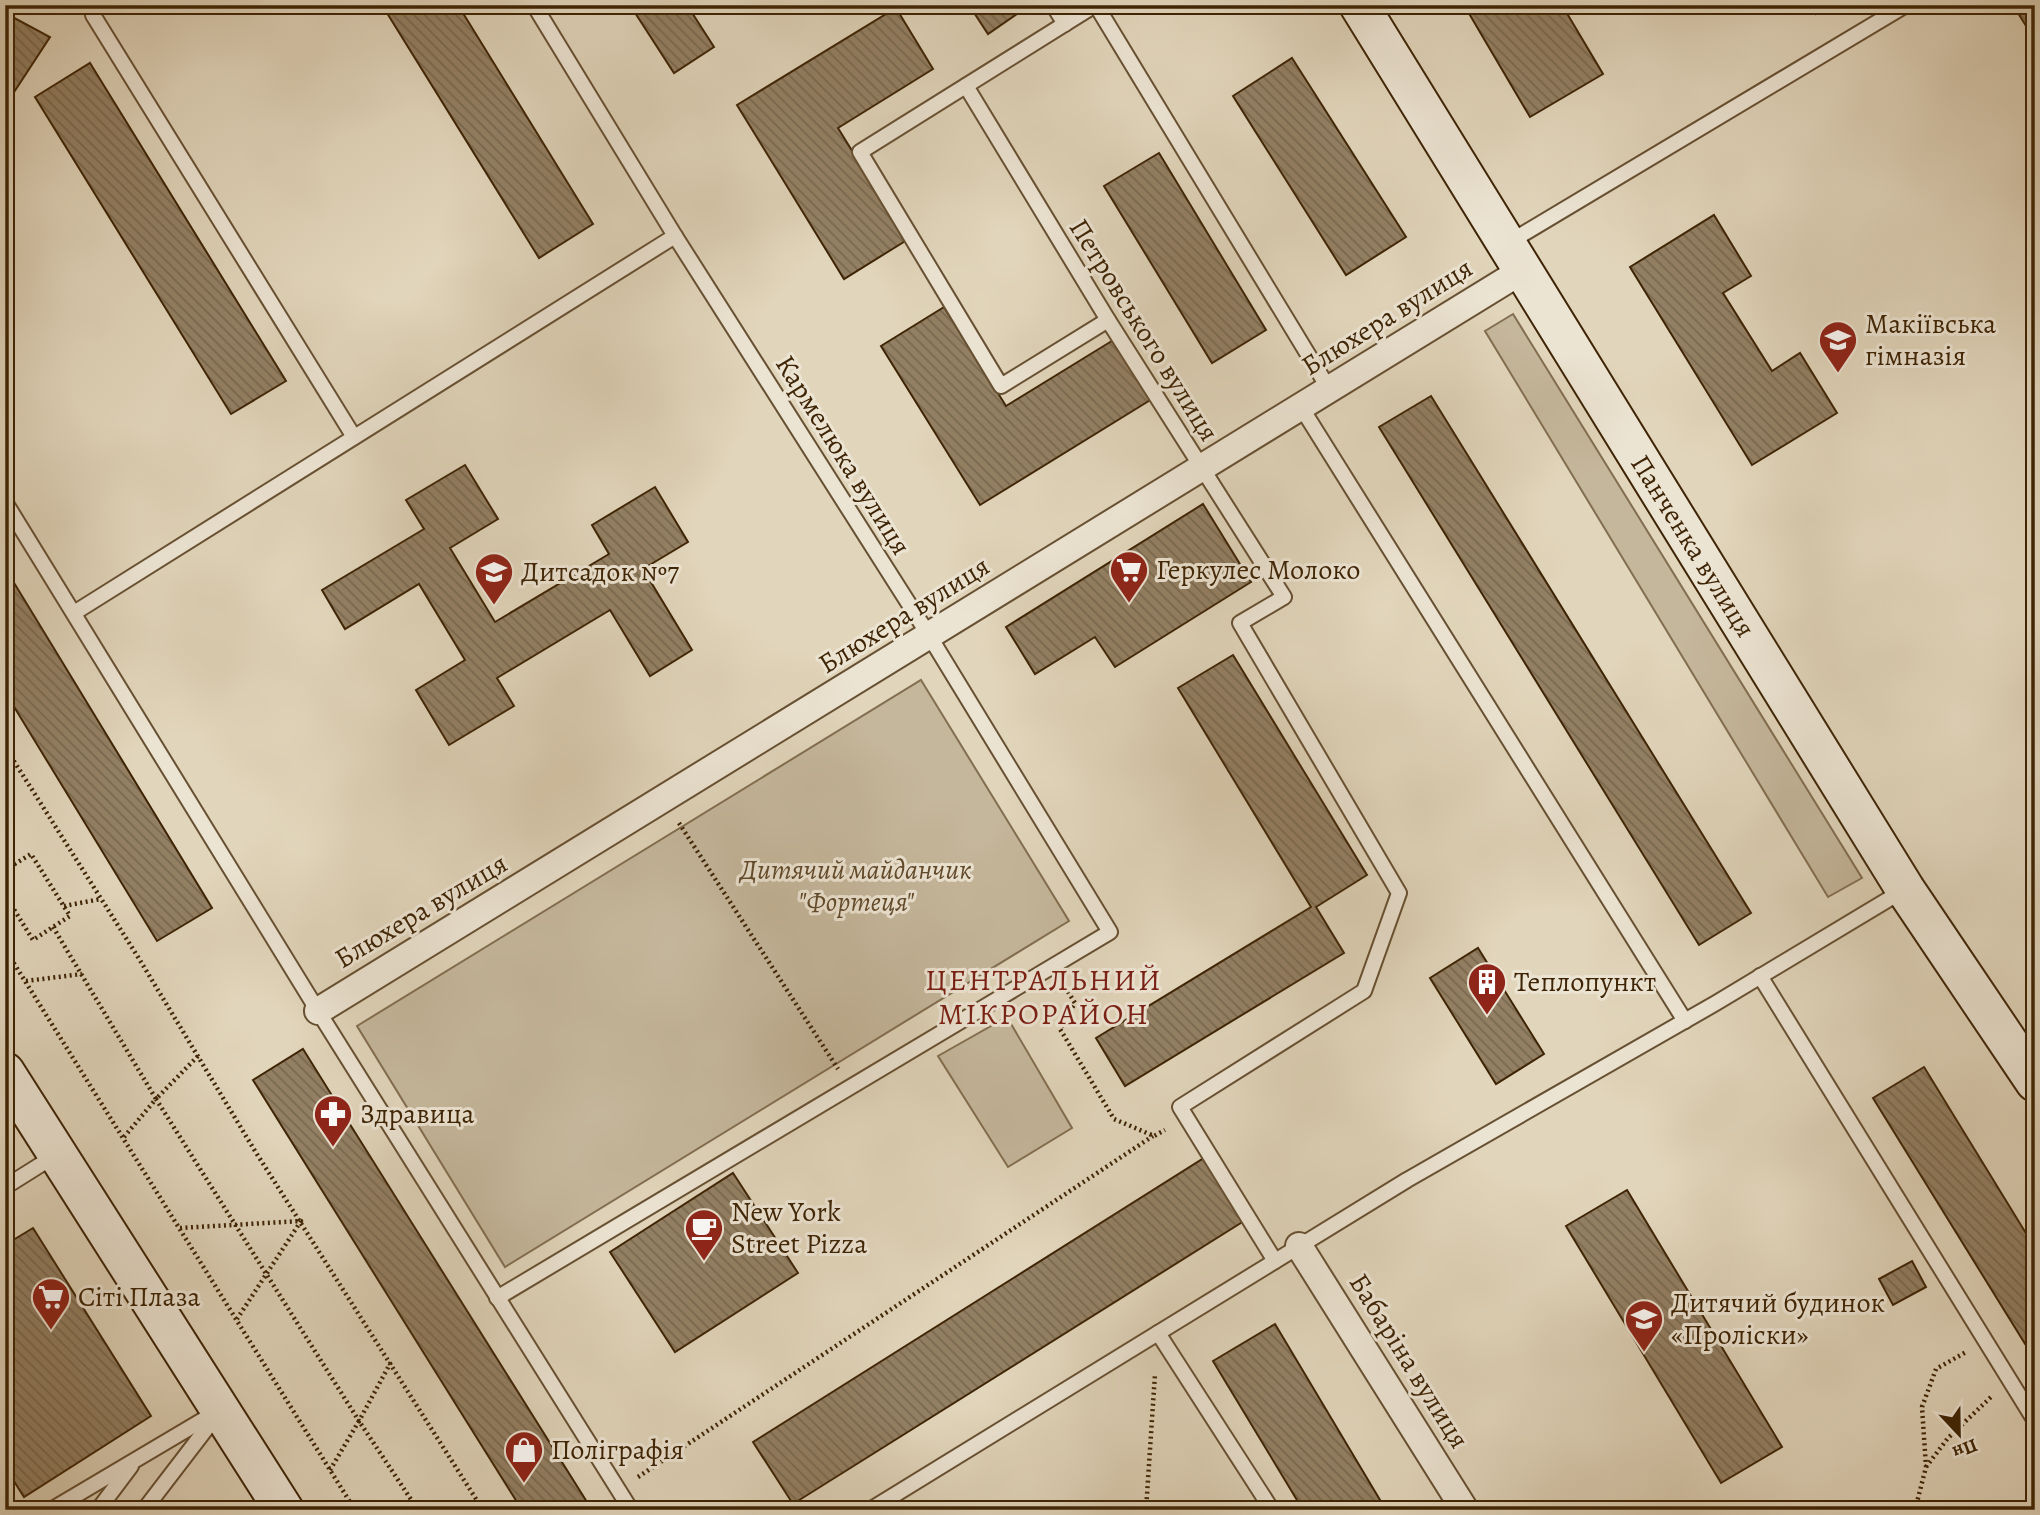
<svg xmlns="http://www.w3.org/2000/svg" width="2040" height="1515" viewBox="0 0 2040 1515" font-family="Alegreya,serif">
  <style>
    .green { fill: #c5b79c; stroke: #826e50; stroke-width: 2 }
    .building { fill: url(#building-back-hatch); stroke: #3e2405; stroke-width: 2 }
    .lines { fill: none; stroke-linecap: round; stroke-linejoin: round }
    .lane-casing { stroke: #675032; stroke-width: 18 }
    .street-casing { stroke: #675032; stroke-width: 30 }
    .secondary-casing { stroke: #3e2405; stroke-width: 42 }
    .path { stroke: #3e2405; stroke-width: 4.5; stroke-dasharray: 2 3.5; stroke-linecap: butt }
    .lane { stroke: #ece4d3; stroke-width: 14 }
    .street { stroke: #ece4d3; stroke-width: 26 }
    .secondary { stroke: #ece4d3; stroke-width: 38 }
    .labels { text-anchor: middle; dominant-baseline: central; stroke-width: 6; stroke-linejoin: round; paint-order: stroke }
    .street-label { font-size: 28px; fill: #3e2405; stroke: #ece4d3 }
    .poi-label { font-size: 28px; fill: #3e2405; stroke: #ece4d3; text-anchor: start }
    .park-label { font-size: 28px; font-style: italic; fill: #60492b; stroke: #ece4d3 }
    .neighbourhood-label { font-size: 30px; letter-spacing: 2px; fill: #7a1f14; stroke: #ece4d3 }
  </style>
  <defs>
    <pattern id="building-back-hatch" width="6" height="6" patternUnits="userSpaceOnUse" patternTransform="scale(1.75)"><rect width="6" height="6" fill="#938064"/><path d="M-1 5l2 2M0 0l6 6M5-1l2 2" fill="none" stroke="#796950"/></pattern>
  </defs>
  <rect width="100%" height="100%" fill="#e1d5bb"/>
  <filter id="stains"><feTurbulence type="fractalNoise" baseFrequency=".00286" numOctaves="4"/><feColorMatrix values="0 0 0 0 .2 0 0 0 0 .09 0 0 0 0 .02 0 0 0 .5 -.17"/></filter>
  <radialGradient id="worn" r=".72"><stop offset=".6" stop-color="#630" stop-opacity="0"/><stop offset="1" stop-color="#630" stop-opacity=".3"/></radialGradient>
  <g class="green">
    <polygon points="1513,314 1862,878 1828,897 1485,331"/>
    <polygon points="921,680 1069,921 505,1267 357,1026"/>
    <polygon points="1007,1017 1072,1128 1008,1167 938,1056"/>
  </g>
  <g class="building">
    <polygon points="382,5 458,5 593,224 539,258"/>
    <polygon points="630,5 687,5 714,47 674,73"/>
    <polygon points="969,5 1030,5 988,34"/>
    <polygon points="1464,5 1562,5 1603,74 1530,117"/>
    <polygon points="1811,5 1829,5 1816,14"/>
    <polygon points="2013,5 2035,5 2035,32 2031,34"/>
    <polygon points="896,8 933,69 838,128 907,240 844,279 737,105"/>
    <polygon points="5,13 50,37 5,106"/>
    <polygon points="1292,58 1406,237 1346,275 1233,96"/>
    <polygon points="90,63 286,381 231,414 35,97"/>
    <polygon points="1159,153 1266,330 1212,363 1104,186"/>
    <polygon points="1714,215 1751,276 1723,293 1772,371 1800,353 1837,413 1752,465 1630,267"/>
    <polygon points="944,307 1006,406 1115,339 1152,399 980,505 881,346"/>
    <polygon points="1431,396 1751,913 1699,945 1379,427"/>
    <polygon points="465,465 498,519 450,548 495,622 609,554 592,525 655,487 688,542 643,569 692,650 650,676 610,610 497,678 514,706 449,745 416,690 465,660 419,584 345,629 322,590 424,529 406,500"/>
    <polygon points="1203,504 1251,582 1115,667 1095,637 1035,674 1006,627"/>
    <polygon points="5,568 212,908 157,941 5,692"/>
    <polygon points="1233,655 1367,875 1316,907 1344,953 1125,1086 1096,1038 1311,907 1178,688"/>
    <polygon points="1478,948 1544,1054 1496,1084 1430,978"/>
    <polygon points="303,1049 346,1118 592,1510 522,1510 253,1080"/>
    <polygon points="1924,1067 2035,1248 2035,1360 1873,1098"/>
    <polygon points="1204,1158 1244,1221 793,1504 753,1442"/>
    <polygon points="733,1173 798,1273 675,1352 610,1252"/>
    <polygon points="1627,1190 1782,1447 1721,1483 1566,1226"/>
    <polygon points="33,1228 151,1416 24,1497 5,1467 5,1245"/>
    <polygon points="1912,1261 1926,1287 1893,1305 1879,1279"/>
    <polygon points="1275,1324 1386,1510 1303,1510 1213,1361"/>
  </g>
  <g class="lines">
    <g class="lane-casing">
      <g id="lane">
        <polyline points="1053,5 1065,24"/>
        <polyline points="1095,5 860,152 1001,386 1108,320"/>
        <polyline points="1096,5 1329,389"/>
        <polyline points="93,15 354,437"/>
        <polyline points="966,86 1108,320 1284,597 1240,623 1399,893 1364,991 1180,1107 1275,1261"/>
        <polyline points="1508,243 1906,5"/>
        <polyline points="1301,407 1685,1021"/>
        <polyline points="5,502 318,1011 631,1510"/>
        <polyline points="74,613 675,236"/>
        <polyline points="1760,976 2035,1421"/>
        <polyline points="5,1187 56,1155"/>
        <polyline points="497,1298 1110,932 930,637 675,236 534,5"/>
        <polyline points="1158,1333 1272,1510"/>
        <polyline points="51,1510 218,1411"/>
        <polyline points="98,1510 131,1466"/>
        <polyline points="144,1510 216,1416"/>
        <polyline points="870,1510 1407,1180 1716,1003 1904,890"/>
      </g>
    </g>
    <g class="street-casing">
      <g id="street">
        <polyline points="318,1011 1523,270"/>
        <polyline points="1299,1246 1465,1510"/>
      </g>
    </g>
    <g class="secondary-casing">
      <g id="secondary">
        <polyline points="1359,5 1905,889 2035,1082"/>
        <polyline points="5,1072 284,1510"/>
      </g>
    </g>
    <g class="path">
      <polyline points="5,747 138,957 255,1151 483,1510"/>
      <polyline points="679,823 838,1069"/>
      <polyline points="5,858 11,867"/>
      <polyline points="5,870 31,854 70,916 33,940 5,895"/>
      <polyline points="64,906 101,899"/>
      <polyline points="5,912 13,907"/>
      <polyline points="53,927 156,1099 198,1056"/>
      <polyline points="5,949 355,1510"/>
      <polyline points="26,981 82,974"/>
      <polyline points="1065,987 1075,1003 1060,1029 1114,1119 1154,1136 1165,1130"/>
      <polyline points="124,1137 156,1099 359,1421 391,1362"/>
      <polyline points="180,1228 301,1221 237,1319"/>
      <polyline points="1926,1467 1948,1438 1991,1397"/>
      <polyline points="330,1470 359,1421 418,1510"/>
      <polyline points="638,1477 1153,1136"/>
      <polyline points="5,1509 6,1510"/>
      <polyline points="430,1510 440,1503 444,1510"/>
      <polyline points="1146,1510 1155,1374"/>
      <polyline points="1915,1510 1926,1467 1922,1407 1936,1369 1966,1352"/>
    </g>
    <use href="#lane" class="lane"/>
    <use href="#street" class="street"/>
    <use href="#secondary" class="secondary"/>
  </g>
  <defs>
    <g id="school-pin" transform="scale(2.0125)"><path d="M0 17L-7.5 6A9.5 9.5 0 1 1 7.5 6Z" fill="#8f2418" stroke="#ece4d3"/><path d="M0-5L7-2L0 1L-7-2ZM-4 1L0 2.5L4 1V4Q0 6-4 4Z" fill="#fff"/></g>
    <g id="supermarket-pin" transform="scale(2.0125)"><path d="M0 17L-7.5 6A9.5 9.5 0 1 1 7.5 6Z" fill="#8f2418" stroke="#ece4d3"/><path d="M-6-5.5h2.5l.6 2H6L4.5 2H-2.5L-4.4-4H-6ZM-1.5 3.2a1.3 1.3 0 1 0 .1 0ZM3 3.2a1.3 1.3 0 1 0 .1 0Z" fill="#fff"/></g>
    <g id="building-pin" transform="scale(2.0125)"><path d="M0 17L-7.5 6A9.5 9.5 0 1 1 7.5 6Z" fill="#8f2418" stroke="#ece4d3"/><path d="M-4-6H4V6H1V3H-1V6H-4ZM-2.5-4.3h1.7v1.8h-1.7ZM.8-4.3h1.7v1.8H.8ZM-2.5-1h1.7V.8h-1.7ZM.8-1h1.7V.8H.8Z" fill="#fff"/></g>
    <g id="pharmacy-pin" transform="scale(2.0125)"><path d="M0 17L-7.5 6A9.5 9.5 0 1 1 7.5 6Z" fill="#8f2418" stroke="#ece4d3"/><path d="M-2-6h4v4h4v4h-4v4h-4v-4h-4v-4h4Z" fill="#fff"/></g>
    <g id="cafe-pin" transform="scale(2.0125)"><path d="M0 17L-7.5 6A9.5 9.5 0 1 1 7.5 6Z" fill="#8f2418" stroke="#ece4d3"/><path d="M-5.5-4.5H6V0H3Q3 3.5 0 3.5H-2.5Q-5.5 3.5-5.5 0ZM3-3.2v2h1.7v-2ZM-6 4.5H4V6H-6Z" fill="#fff"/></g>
    <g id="shop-pin" transform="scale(2.0125)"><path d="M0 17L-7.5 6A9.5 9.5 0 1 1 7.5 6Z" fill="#8f2418" stroke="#ece4d3"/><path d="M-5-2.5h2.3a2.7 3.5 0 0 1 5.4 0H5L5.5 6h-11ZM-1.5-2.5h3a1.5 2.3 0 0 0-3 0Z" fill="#fff"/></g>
  </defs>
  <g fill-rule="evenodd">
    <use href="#school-pin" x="1838" y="340"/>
    <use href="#supermarket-pin" x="1129" y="570"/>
    <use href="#school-pin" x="494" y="572"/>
    <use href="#building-pin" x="1487" y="982"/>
    <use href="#pharmacy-pin" x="333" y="1114"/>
    <use href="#cafe-pin" x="704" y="1228"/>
    <use href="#supermarket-pin" x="51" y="1297"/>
    <use href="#school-pin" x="1644" y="1319"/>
    <use href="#shop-pin" x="524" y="1450"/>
  </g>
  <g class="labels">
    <g class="street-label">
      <text transform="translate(1387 317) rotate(-32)">Блюхера вулиця</text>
      <text transform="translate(1144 330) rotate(58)">Петровського вулиця</text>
      <text transform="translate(843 455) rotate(58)">Кармелюка вулиця</text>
      <text transform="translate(1693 546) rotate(58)">Панченка вулиця</text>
      <text transform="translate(904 615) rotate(-32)">Блюхера вулиця</text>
      <text transform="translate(421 911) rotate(-31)">Блюхера вулиця</text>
      <text transform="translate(1409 1361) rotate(58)">Бабаріна вулиця</text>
    </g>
    <g class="poi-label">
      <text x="1865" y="324">Макіївська<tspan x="1865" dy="32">гімназія</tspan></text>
      <text x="1156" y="570">Геркулес Молоко</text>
      <text x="521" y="572">Дитсадок №7</text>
      <text x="1514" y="982">Теплопункт</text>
      <text x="360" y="1114">Здравица</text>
      <text x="731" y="1212">New York<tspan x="731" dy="32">Street Pizza</tspan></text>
      <text x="78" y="1297">Сіті Плаза</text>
      <text x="1671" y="1303">Дитячий будинок<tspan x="1671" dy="32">«Проліски»</tspan></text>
      <text x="551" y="1450">Поліграфія</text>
    </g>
    <g class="park-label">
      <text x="856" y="870">Дитячий майданчик<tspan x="856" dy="32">"Фортеця"</tspan></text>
    </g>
    <g class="neighbourhood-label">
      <text x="1044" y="980">ЦЕНТРАЛЬНИЙ<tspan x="1044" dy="34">МІКРОРАЙОН</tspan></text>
    </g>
  </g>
  <rect width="2040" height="1515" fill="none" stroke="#e1d5bb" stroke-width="28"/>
  <rect x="7" y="7" width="2026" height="1501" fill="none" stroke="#3e2405" stroke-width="3.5"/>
  <rect x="14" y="14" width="2012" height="1487" fill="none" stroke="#3e2405" stroke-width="2"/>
  <g transform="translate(1959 1434) rotate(158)" stroke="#ece4d3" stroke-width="5" paint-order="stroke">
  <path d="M0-5L12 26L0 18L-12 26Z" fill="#3e2405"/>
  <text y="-10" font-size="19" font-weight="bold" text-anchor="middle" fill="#3e2405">Пн</text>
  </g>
  <rect width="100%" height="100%" filter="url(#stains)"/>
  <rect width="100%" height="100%" fill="url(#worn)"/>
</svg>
